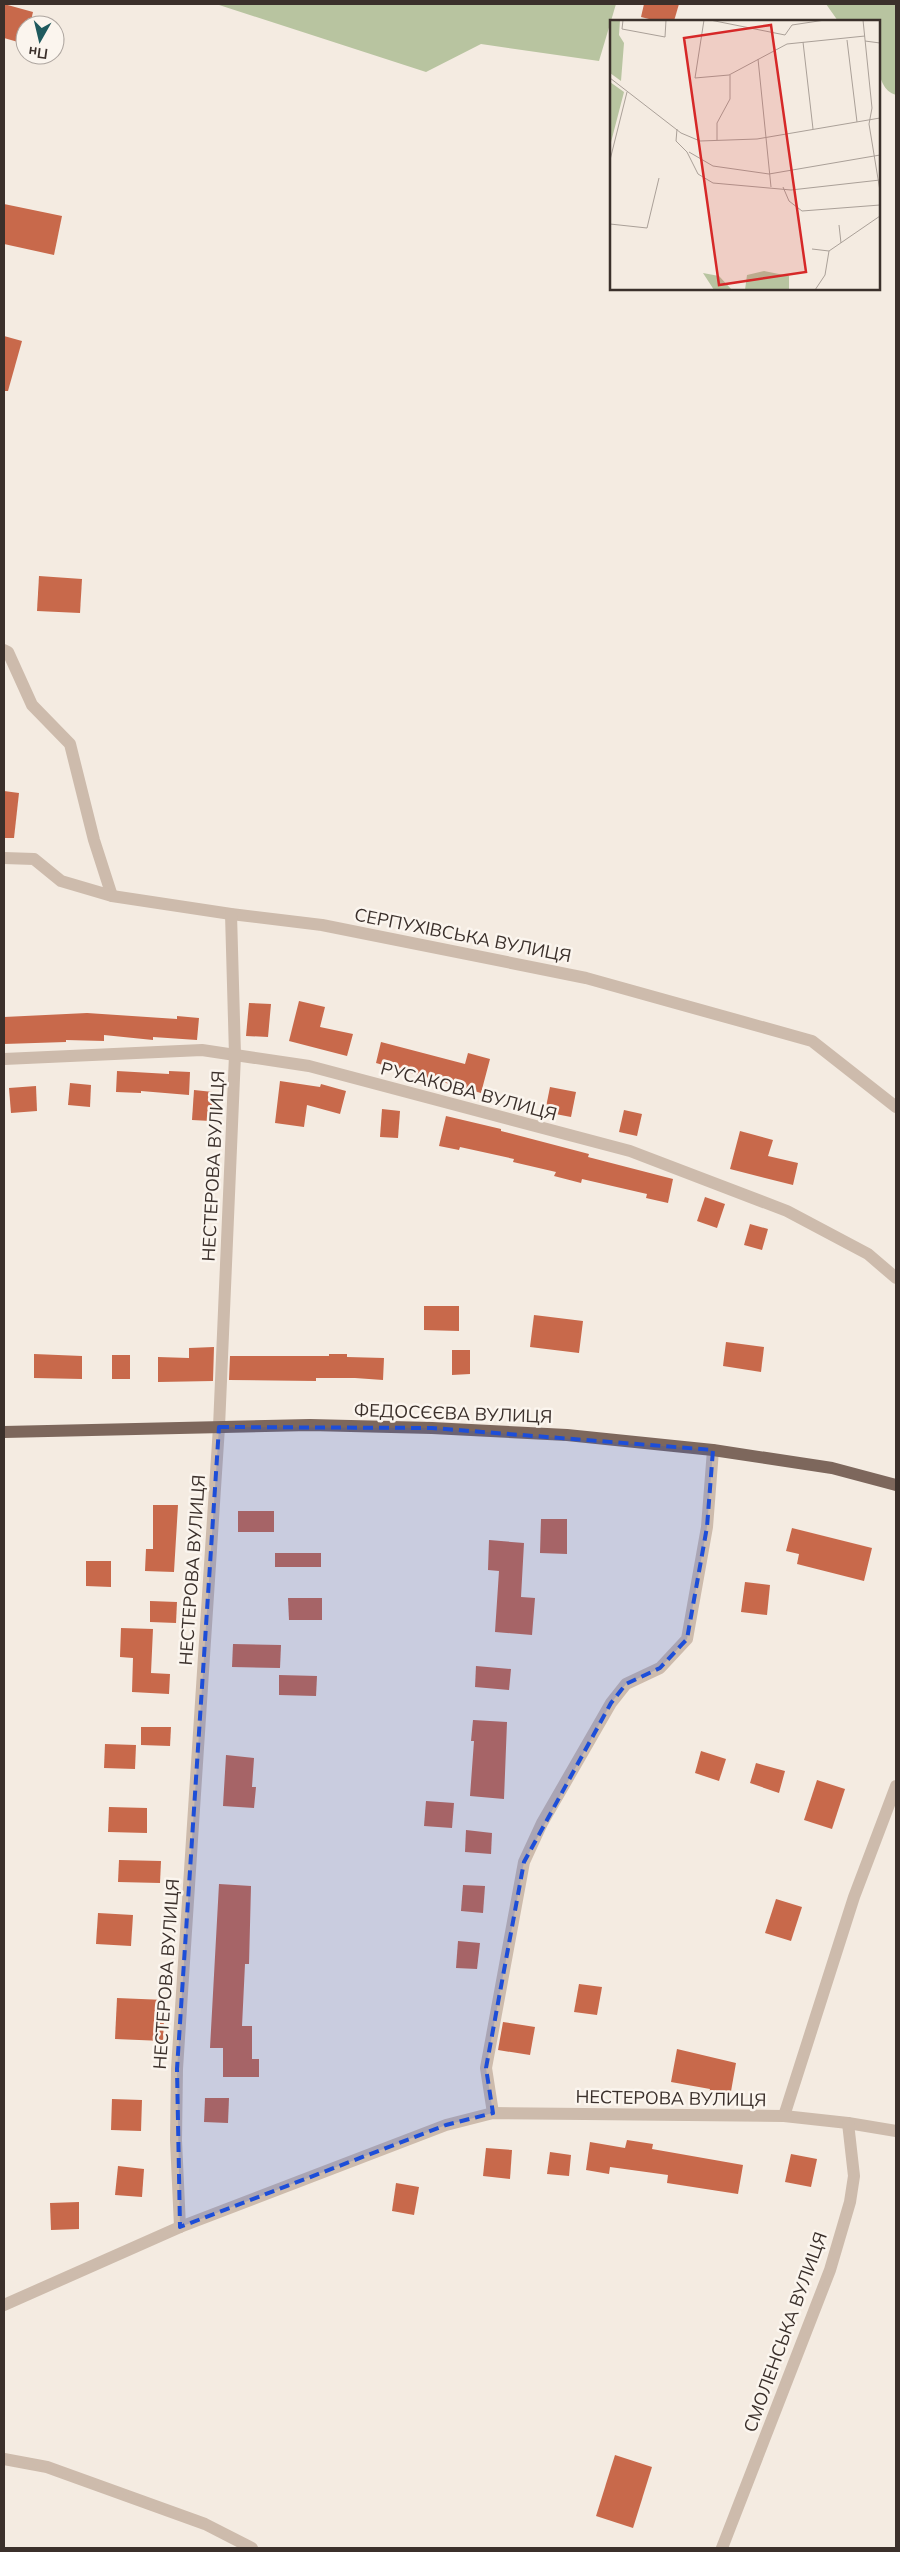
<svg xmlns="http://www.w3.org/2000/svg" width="900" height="2552" viewBox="0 0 900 2552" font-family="Mulish,sans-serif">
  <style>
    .green { fill: #b8c4a0 }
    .building { fill: #c8694b }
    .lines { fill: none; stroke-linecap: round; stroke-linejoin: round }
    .minor { stroke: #cdbbac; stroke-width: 12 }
    .major { stroke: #7d675c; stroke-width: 12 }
    .marked { fill: #1d4ed8; fill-opacity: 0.2; stroke: #1d4ed8; stroke-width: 4; stroke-dasharray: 10 6; stroke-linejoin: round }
    .labels { text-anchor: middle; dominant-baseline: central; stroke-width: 5; stroke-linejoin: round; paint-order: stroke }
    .street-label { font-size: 18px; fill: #3b302b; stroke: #fbf5ee }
    .inset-road { fill: none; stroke: #aaa098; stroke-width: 1 }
    .view { fill: #d62828; fill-opacity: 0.15; stroke: #d62828; stroke-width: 2.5 }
    .inset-edge { fill: none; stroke: #3b302b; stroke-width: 2.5 }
  </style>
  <rect width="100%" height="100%" fill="#f4ebe1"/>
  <g class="green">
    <polygon points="216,4 616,4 599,61 481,44 426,72"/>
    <path d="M826 4H896V95C871 88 879 43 879 21H838Z"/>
  </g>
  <g class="building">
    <polygon points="4,4 33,12 30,25 25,25 25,44 4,38"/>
    <polygon points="644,4 679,4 674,21 657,21 641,17"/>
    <polygon points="4,204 62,216 54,255 4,244"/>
    <polygon points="4,336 22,341 8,391 4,391"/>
    <polygon points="39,576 82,579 80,613 37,611"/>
    <polygon points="4,791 19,793 14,838 4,838"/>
    <polygon points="299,1001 325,1007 320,1027 353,1034 347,1056 289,1041"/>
    <polygon points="249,1003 271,1004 268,1037 246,1036"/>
    <polygon points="87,1013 177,1019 177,1016 199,1018 197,1040 153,1037 153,1040 104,1035 104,1041 66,1040 66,1042 4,1044 4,1017"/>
    <polygon points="381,1042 465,1064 468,1053 490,1059 481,1093 376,1063"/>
    <polygon points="117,1071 169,1074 169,1071 190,1072 189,1095 141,1091 141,1093 116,1092"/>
    <polygon points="280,1081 320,1087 321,1084 346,1091 340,1114 307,1105 304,1127 275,1123"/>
    <polygon points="70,1083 91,1085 90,1107 68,1105"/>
    <polygon points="36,1086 37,1111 11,1113 9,1088"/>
    <polygon points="550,1087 576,1092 571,1117 545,1112"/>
    <polygon points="194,1090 213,1092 211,1121 192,1120"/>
    <polygon points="382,1109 400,1111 398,1138 380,1137"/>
    <polygon points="624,1110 642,1114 637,1136 619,1132"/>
    <polygon points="446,1116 501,1129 501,1131 589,1154 588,1157 673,1179 668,1203 646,1198 647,1194 582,1179 581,1183 554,1176 556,1172 513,1162 514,1159 460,1147 459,1150 439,1146"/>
    <polygon points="740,1131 773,1140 768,1156 798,1163 793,1185 730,1169"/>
    <polygon points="705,1197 725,1204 717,1228 697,1221"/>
    <polygon points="750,1224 768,1229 762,1250 744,1245"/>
    <polygon points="424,1306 459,1306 459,1331 424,1330"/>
    <polygon points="534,1315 583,1321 579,1353 530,1347"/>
    <polygon points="726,1342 764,1347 761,1372 723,1366"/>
    <polygon points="214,1347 213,1381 158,1382 158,1357 189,1358 189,1348"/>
    <polygon points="452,1350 470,1350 470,1374 452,1375"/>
    <polygon points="34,1354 82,1356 82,1379 34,1378"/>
    <polygon points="329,1354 347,1354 347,1357 384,1358 383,1380 355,1378 316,1378 316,1381 229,1380 230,1356 329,1356"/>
    <rect x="112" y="1355" width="18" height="24"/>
    <polygon points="153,1505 178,1505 174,1572 145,1571 146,1549 153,1549"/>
    <rect x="238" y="1511" width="36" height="21"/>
    <polygon points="541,1519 567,1519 567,1554 540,1553"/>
    <polygon points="792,1528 872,1548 864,1581 797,1564 799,1554 786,1551"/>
    <polygon points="489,1540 524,1543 521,1597 535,1598 532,1635 495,1632 499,1571 488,1570"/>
    <rect x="275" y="1553" width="46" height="14"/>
    <polygon points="86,1561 111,1561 111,1587 86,1586"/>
    <polygon points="745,1582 770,1585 767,1615 741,1612"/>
    <polygon points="288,1598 322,1598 322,1620 289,1620"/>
    <polygon points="150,1601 177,1602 176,1623 150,1622"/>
    <polygon points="121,1628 153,1629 151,1673 170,1674 169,1694 132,1692 133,1658 120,1657"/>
    <polygon points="233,1644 281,1645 280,1668 232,1667"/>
    <polygon points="476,1666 511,1669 509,1690 475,1687"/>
    <polygon points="279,1675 317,1676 316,1696 279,1695"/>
    <polygon points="473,1720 507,1722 504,1799 470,1796 474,1741 471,1741"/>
    <polygon points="141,1727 171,1727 170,1746 141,1745"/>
    <polygon points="105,1744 136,1745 135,1769 104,1768"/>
    <polygon points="701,1751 726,1759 719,1781 695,1773"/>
    <polygon points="226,1755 254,1758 252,1787 256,1787 254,1808 223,1806"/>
    <polygon points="756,1763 785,1771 779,1793 750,1783"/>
    <polygon points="817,1780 845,1789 832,1829 804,1820"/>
    <polygon points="426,1801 454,1803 452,1828 424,1826"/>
    <polygon points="109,1807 147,1808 147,1833 108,1832"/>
    <polygon points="466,1830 492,1833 491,1854 465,1852"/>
    <polygon points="119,1860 161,1861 160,1883 118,1882"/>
    <polygon points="219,1884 251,1886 249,1964 245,1964 242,2026 252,2026 252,2059 259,2059 259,2077 223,2077 223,2048 210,2048"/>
    <polygon points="463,1885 485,1886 483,1913 461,1911"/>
    <polygon points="776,1899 802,1907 791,1941 765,1933"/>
    <polygon points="98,1913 133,1915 131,1946 96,1944"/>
    <polygon points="458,1941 480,1943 477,1969 456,1968"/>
    <polygon points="579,1984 602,1987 597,2015 574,2012"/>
    <polygon points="117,1998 165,2000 163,2041 115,2039"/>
    <polygon points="503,2022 535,2027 530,2055 498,2050"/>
    <polygon points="677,2049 736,2063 730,2097 709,2093 710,2089 671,2082"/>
    <polygon points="205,2098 229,2098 228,2123 204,2122"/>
    <polygon points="112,2099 142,2100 141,2131 111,2130"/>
    <polygon points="627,2140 653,2144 652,2149 743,2165 738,2194 667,2183 668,2175 610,2167 609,2174 586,2170 590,2142 625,2148"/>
    <polygon points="486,2148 512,2150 510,2179 483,2176"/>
    <polygon points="550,2152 571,2155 569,2176 547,2174"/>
    <polygon points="791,2154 817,2159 811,2187 785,2182"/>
    <polygon points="118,2166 144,2169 142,2197 115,2195"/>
    <polygon points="396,2183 419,2187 414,2215 392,2211"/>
    <polygon points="79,2202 79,2229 51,2230 50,2203"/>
    <polygon points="615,2455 652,2467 633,2528 596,2516"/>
  </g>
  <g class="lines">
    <g class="minor">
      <polyline points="4,650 8,652 32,705 70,744 94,840 112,896"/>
      <polyline points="4,858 34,859 61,881 112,896 231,914 322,925 586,978 812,1041 896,1107"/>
      <polyline points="4,1059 202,1050 309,1066 630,1151 787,1211 868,1254 896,1278"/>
      <polyline points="493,2113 486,2068 524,1862 542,1823 611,1703 626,1684 660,1668 687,1639 707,1527 713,1450"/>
      <polyline points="784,2116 854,1897 896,1786"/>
      <polyline points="180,2227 176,2140 177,2069 219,1427 235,1055 231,914"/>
      <polyline points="4,2305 180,2227 446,2125 493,2113 784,2116 848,2123 896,2131"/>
      <polyline points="4,2459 47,2467 205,2524 252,2548"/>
      <polyline points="722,2548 830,2270 850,2202 854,2176 848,2123"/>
    </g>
    <polyline class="major" points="4,1432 310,1425 432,1428 567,1435 713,1450 832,1468 896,1485"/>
  </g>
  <path class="marked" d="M219 1427 432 1428 713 1450 707 1527 687 1639 660 1668 626 1684 611 1703 524 1862 486 2068 493 2113 446 2125 180 2227 177 2069Z"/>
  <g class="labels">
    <g class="street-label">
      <text transform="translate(463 935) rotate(11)">СЕРПУХІВСЬКА ВУЛИЦЯ</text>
      <text transform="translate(469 1091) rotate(15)">РУСАКОВА ВУЛИЦЯ</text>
      <text transform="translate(213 1166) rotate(-87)">НЕСТЕРОВА ВУЛИЦЯ</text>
      <text transform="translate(453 1413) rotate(2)">ФЕДОСЄЄВА ВУЛИЦЯ</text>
      <text transform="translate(192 1570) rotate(-86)">НЕСТЕРОВА ВУЛИЦЯ</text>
      <text transform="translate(166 1974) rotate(-86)">НЕСТЕРОВА ВУЛИЦЯ</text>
      <text transform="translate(671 2098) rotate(1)">НЕСТЕРОВА ВУЛИЦЯ</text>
      <text transform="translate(785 2332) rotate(-70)">СМОЛЕНСЬКА ВУЛИЦЯ</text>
    </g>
  </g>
  <g transform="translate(610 20)">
    <rect width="270" height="270" fill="#f4ebe1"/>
    <path d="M0 0H10L9 15 14 23 11 61 0 53ZM0 62 14 72 0 126ZM154 251 179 256V270H135L137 255ZM93 253 109 256 122 270H104Z" fill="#b8c4a0"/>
    <path class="inset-road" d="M13 0 12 9 55 17 56 0M94 0 85 58 119 55 177 24 255 16M100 0 175 15 182 5 215 0M253 0 262 88 259 104 270 171M237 20 247 102M255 21 270 23M193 22 203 109M148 39 161 167M0 58 71 113 90 121 147 119 270 98M67 109 66 121 77 132 88 154 103 163 181 170 270 160M107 120V103L120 79V55M79 132 103 146 159 154 270 135M0 140 17 72M173 167 179 181 192 191 270 185M0 204 37 208 49 158M229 205 231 223M202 229 219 231M205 270 215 255 219 231 270 196"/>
    <path class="view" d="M161 5 196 252 109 265 74 18Z"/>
    <rect width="270" height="270" class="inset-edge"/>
  </g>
  <rect width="900" height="2552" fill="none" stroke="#3b302b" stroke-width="10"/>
  <g transform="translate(40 40) rotate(188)"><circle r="24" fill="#fbf5ee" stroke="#aea6a0"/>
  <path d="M0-4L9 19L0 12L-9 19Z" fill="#1f5a5e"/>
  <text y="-8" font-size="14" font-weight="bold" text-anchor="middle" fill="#3b302b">Пн</text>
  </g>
</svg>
